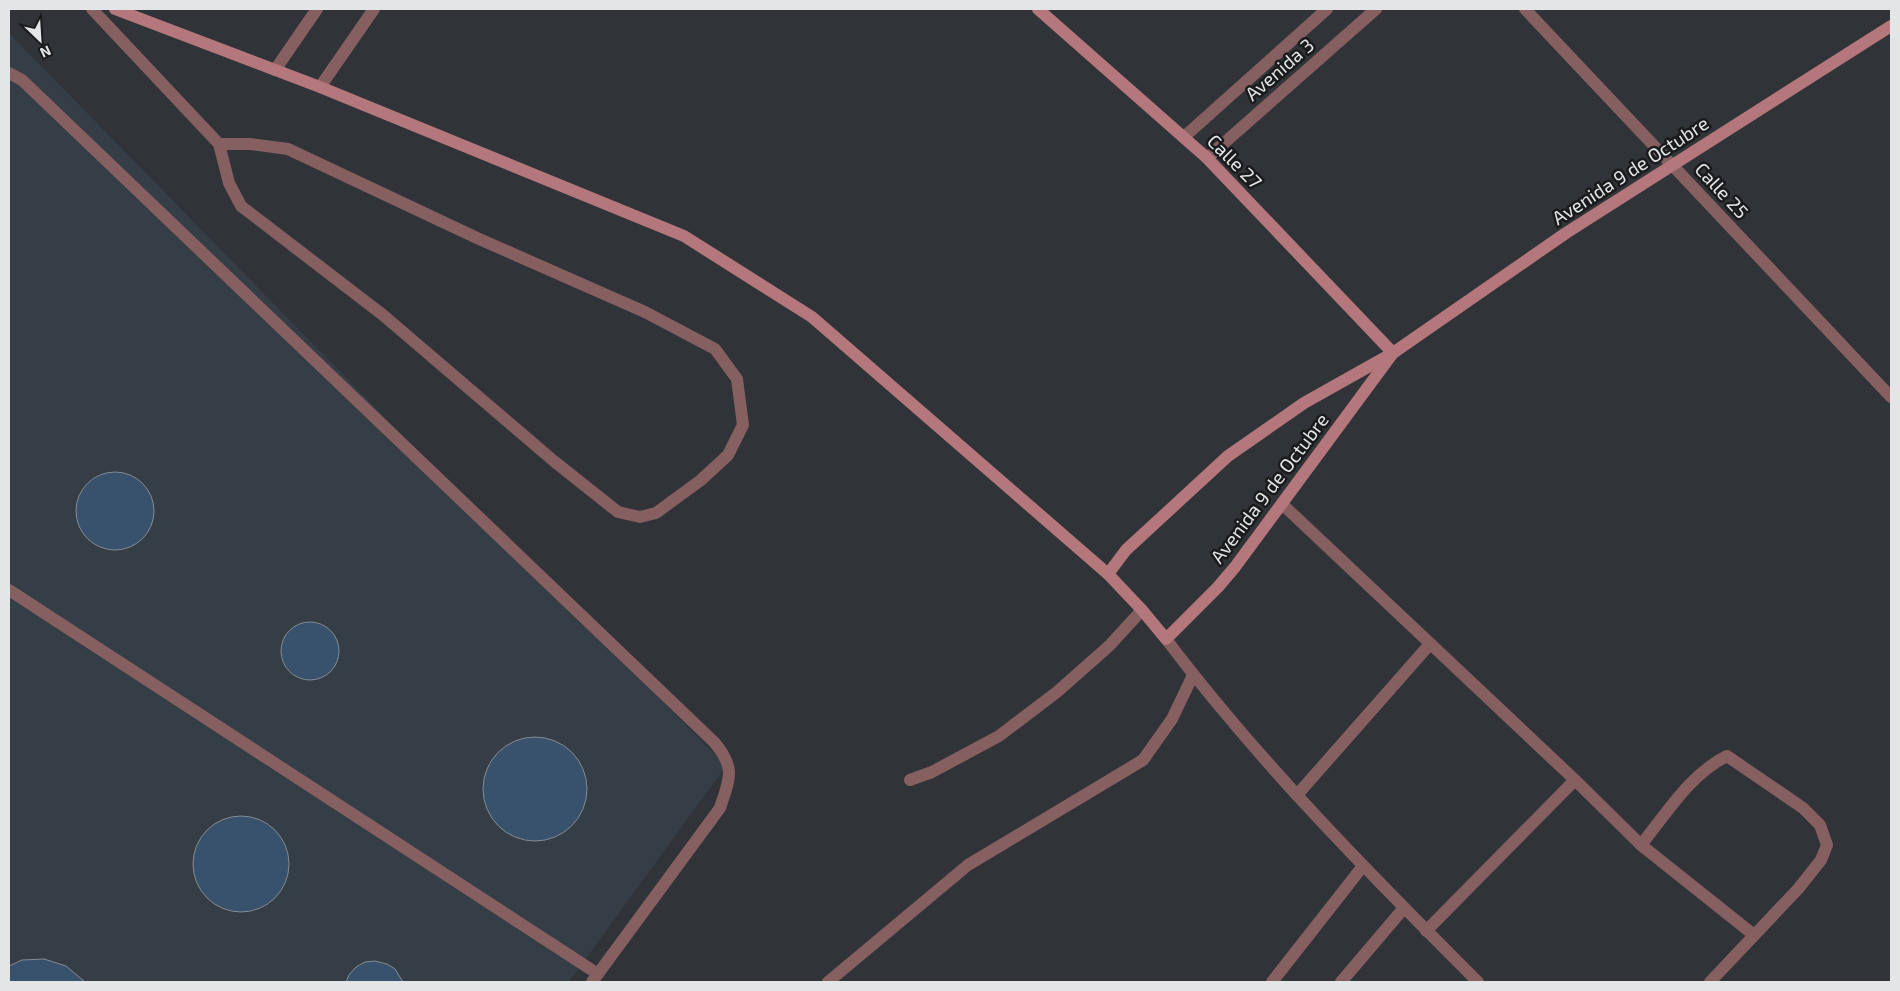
<svg xmlns="http://www.w3.org/2000/svg" width="1900" height="991" viewBox="0 0 1900 991" font-family="'Exo 2',sans-serif">
  <style>
    .built { fill: #353d46 }
    .building { fill: #38526d; stroke: #888b90 }
    .lines { fill: none; stroke-linecap: round; stroke-linejoin: round }
    .service { stroke: #865f61; stroke-width: 12 }
    .minor { stroke: #865f61; stroke-width: 12 }
    .secondary { stroke: #b4777b; stroke-width: 12 }
    .labels { text-anchor: middle; dominant-baseline: central; stroke-width: 5; stroke-linejoin: round; paint-order: stroke }
    .street-label { font-size: 19px; fill: #e3e5e7; stroke: #191b1c }
  </style>
  <rect width="100%" height="100%" fill="#303337"/>
  <polygon class="built" points="9,33 726,766 569,982 9,982"/>
  <g class="building">
    <circle cx="115" cy="511" r="39"/>
    <circle cx="310" cy="651" r="29"/>
    <circle cx="535" cy="789" r="52"/>
    <circle cx="241" cy="864" r="48"/>
    <polygon points="44,959 66,966 85,982 9,982 9,966 22,960"/>
    <polygon points="375,961 387,964 395,969 403,982 346,982 349,975 356,967 365,962"/>
  </g>
  <g class="lines">
    <g class="service">
      <polyline points="92,9 219,144 229,183 241,206 383,315 555,462 618,512 640,517 656,513 701,480 728,455 743,425 737,379 715,349 645,312 477,238 288,149 250,144 219,144"/>
      <polyline points="275,70 317,9"/>
      <path d="M9 73 22 80 714 742C736 768 730 778 720 808L592 982"/>
      <polyline points="9,590 598,974"/>
      <polyline points="910,780 932,772 999,736 1057,692 1109,646 1142,610"/>
      <polyline points="1272,982 1363,866"/>
    </g>
    <g class="minor">
      <polyline points="1525,9 1891,397"/>
      <polyline points="320,87 374,9"/>
      <polyline points="1184,137 1327,9"/>
      <polyline points="1207,158 1376,9"/>
      <polyline points="1282,504 1575,780 1641,845 1754,935"/>
      <path d="M1166 639C1259 762 1369 873 1478 982"/>
      <polyline points="1297,795 1430,644"/>
      <path d="M1641 845C1666 814 1690 774 1727 756L1803 808 1820 825 1827 845 1821 860 1798 889 1710 982"/>
      <polyline points="1426,931 1575,780"/>
      <polyline points="828,982 968,865 1143,760 1172,719 1193,675"/>
      <polyline points="1341,982 1404,908"/>
    </g>
    <g class="secondary">
      <polyline points="115,9 320,87 684,236 812,317 1108,574 1142,610 1166,639 1218,587 1235,567 1393,353"/>
      <polyline points="1038,9 1207,158 1393,353"/>
      <polyline points="1108,574 1126,550 1228,456 1304,403 1393,353 1566,233 1891,26"/>
    </g>
  </g>
  <g class="labels">
    <g class="street-label">
      <text transform="translate(1279 69) rotate(-41)">Avenida 3</text>
      <text transform="translate(1235 161) rotate(45)">Calle 27</text>
      <text transform="translate(1630 170) rotate(-33)">Avenida 9 de Octubre</text>
      <text transform="translate(1722 190) rotate(47)">Calle 25</text>
      <text transform="translate(1269 488) rotate(-53)">Avenida 9 de Octubre</text>
    </g>
  </g>
  <rect width="1900" height="991" fill="none" stroke="#e3e5e7" stroke-width="20"/>
  <g transform="translate(40 40) rotate(155)" stroke="#191b1c" stroke-width="4" paint-order="stroke">
  <path d="M0-4L9 19L0 12L-9 19Z" fill="#e3e5e7"/>
  <text y="-8" font-size="14" font-weight="bold" text-anchor="middle" fill="#e3e5e7">N</text>
  </g>
</svg>
